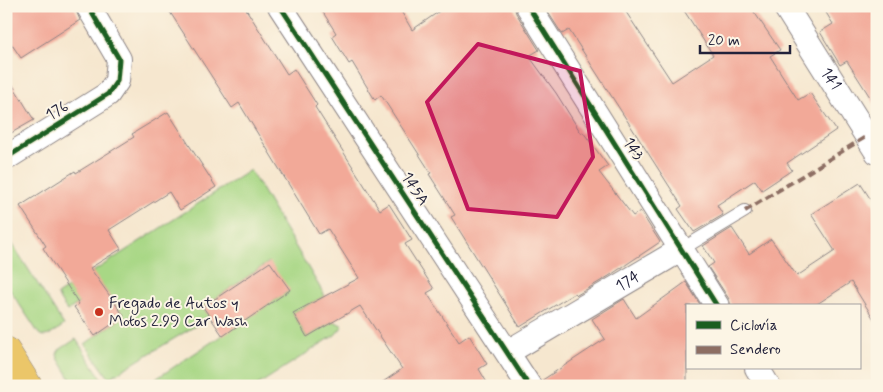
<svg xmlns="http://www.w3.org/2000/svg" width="883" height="392" viewBox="0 0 883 392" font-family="Mynerve,sans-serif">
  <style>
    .green { fill: #a8d785; stroke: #657c60 }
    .building { fill: #f2a998 }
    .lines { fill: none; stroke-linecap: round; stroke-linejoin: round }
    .service-casing { stroke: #8c8485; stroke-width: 14 }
    .minor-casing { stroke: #8c8485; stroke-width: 26 }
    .primary-casing { stroke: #8c8485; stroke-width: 29 }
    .service { stroke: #fff; stroke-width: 12 }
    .minor { stroke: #fff; stroke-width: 24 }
    .primary { stroke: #ebc669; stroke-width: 28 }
    .quiet { stroke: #8d6e63; stroke-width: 4; stroke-dasharray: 8 4; stroke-linecap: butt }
    .cycleway-casing { stroke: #fcf5e5; stroke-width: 8 }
    .cycleway { stroke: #1b5e20; stroke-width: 5 }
    .marked { fill: #c2185b; fill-opacity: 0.2; stroke: #c2185b; stroke-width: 4; stroke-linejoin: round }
    .poi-dot { fill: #c8321e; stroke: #fcf5e5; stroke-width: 2 }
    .labels { text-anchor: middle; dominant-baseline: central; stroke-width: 4; stroke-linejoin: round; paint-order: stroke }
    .street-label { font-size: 16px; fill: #22223b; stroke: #fcf5e5 }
    .poi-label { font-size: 16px; fill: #22223b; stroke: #fcf5e5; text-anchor: start }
  </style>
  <rect width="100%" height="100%" fill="#fcf5e5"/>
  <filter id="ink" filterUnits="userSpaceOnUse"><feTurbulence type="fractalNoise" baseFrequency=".02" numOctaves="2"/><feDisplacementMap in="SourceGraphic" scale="10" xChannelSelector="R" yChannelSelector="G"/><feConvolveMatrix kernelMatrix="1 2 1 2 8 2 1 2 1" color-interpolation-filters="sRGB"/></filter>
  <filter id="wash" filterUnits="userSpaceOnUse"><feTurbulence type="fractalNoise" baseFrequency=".0096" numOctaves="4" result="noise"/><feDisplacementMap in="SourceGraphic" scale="20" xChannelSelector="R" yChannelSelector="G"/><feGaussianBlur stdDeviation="1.12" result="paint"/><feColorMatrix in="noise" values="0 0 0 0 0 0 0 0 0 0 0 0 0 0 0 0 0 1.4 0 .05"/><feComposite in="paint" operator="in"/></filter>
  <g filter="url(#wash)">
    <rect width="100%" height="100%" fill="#f6e7cf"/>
    <g class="green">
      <polygon points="250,170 325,296 293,313 307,337 334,321 343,326 335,335 256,386 145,386 289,291 269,262 203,307 210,317 109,378 85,344 124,316 103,287 67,311 57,295"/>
      <path d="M6 234 64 325C57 330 47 340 39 334L6 284Z"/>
      <polygon points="76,339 105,384 102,386 75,386 58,358 57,354 59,350"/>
    </g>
    <g id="blocks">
      <g class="building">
        <polygon points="6,6 74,6 80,20 21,58 6,36"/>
        <polygon points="166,6 244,6 287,74 294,69 317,105 315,107 380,210 389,204 412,240 405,244 434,289 427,293 459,342 469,335 487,364 479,369 489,386 377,386 402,369 360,306 307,337 293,313 359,278 328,229 319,234 239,103 232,108"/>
        <polygon points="319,6 398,6 412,30 447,6 514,6 516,13 539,50 529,56 556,93 581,133 583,132 608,166 599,172 633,216 640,211 660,242 609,276 577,295 575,293 520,327 451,217 455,215 429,174 431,173 381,95 375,100 352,62 349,64 332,36 336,33"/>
        <polygon points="544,6 622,6 672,82 713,55 681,6 750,6 780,50 770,56 798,100 810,93 836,130 787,163 792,170 762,190 755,180 717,205 723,215 694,232 678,209 682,206 569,30 562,34"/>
        <polygon points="822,6 877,6 877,108 847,61 840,65 820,32 833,24"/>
        <polygon points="6,74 34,120 6,136"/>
        <polygon points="168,112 216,187 180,210 169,192 109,230 121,249 90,268 124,316 95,336 74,307 79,304 43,248 46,246 20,206 75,171 76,173 134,137 132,134"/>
        <polygon points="860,183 877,209 877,324 851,282 814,306 731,306 729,299 708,267 714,263 703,246 732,228 749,254 771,239 797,276 835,251 811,214"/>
        <polygon points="270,262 290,290 223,336 203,307"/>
        <polygon points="686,282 701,306 687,306 687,386 543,386 541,381 605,339 592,319 624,299 636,318"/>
      </g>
    </g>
  </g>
  <g filter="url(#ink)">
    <use href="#blocks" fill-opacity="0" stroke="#8c8485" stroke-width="1"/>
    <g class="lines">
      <g class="service-casing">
        <polyline id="service" points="682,249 745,211"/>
      </g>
      <g class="minor-casing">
        <g id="minor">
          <polyline points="280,6 529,386"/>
          <polyline points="528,6 717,306"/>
          <path id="s1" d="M785 6 877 152"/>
          <polyline points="6,158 108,94 117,81 119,59 88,6"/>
          <path id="s2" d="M508 352 682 249"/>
          <polyline points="757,368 768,386"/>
        </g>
      </g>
      <g class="primary-casing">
        <polyline id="primary" points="6,351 28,386"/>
      </g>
      <use href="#service" class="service"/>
      <use href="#minor" class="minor"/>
      <use href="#primary" class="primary"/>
      <polyline class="quiet" points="745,211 867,136"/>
      <g class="cycleway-casing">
        <g id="cycleway">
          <polyline points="280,6 529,386"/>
          <polyline points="528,6 717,306"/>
          <polyline points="6,158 108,94 117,81 119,59 88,6"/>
        </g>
      </g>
      <use href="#cycleway" class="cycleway"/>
    </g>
  </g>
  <path class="marked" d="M478 44 580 71 593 157 557 217 468 209 427 102Z"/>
  <circle class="poi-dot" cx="99" cy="312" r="5"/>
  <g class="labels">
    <g class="street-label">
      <text stroke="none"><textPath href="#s1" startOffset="86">141</textPath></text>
      <text transform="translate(57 111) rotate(-32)">176</text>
      <text transform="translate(633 149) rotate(58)">143</text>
      <text transform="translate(415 189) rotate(57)">145A</text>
      <text stroke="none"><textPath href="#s2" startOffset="139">174</textPath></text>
    </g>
    <g class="poi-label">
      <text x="109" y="303">Fregado de Autos y<tspan x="109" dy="18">Motos 2.99 Car Wash</tspan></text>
    </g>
  </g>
  <rect width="883" height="392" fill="none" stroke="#fcf5e5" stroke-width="25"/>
  <rect x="686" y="304" width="175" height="65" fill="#fcf5e5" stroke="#a5a1a1"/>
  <rect x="696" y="321" width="25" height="8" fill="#1b5e20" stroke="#a5a1a1"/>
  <text x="730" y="330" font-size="15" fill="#22223b">Ciclovía</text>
  <rect x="696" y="346" width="25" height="8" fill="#8d6e63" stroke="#a5a1a1"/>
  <text x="730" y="354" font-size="15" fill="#22223b">Sendero</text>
  <path d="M700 45v8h90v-8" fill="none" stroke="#22223b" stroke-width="2.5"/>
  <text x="708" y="45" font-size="15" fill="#22223b" stroke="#fcf5e5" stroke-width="4" paint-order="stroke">20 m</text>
</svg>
